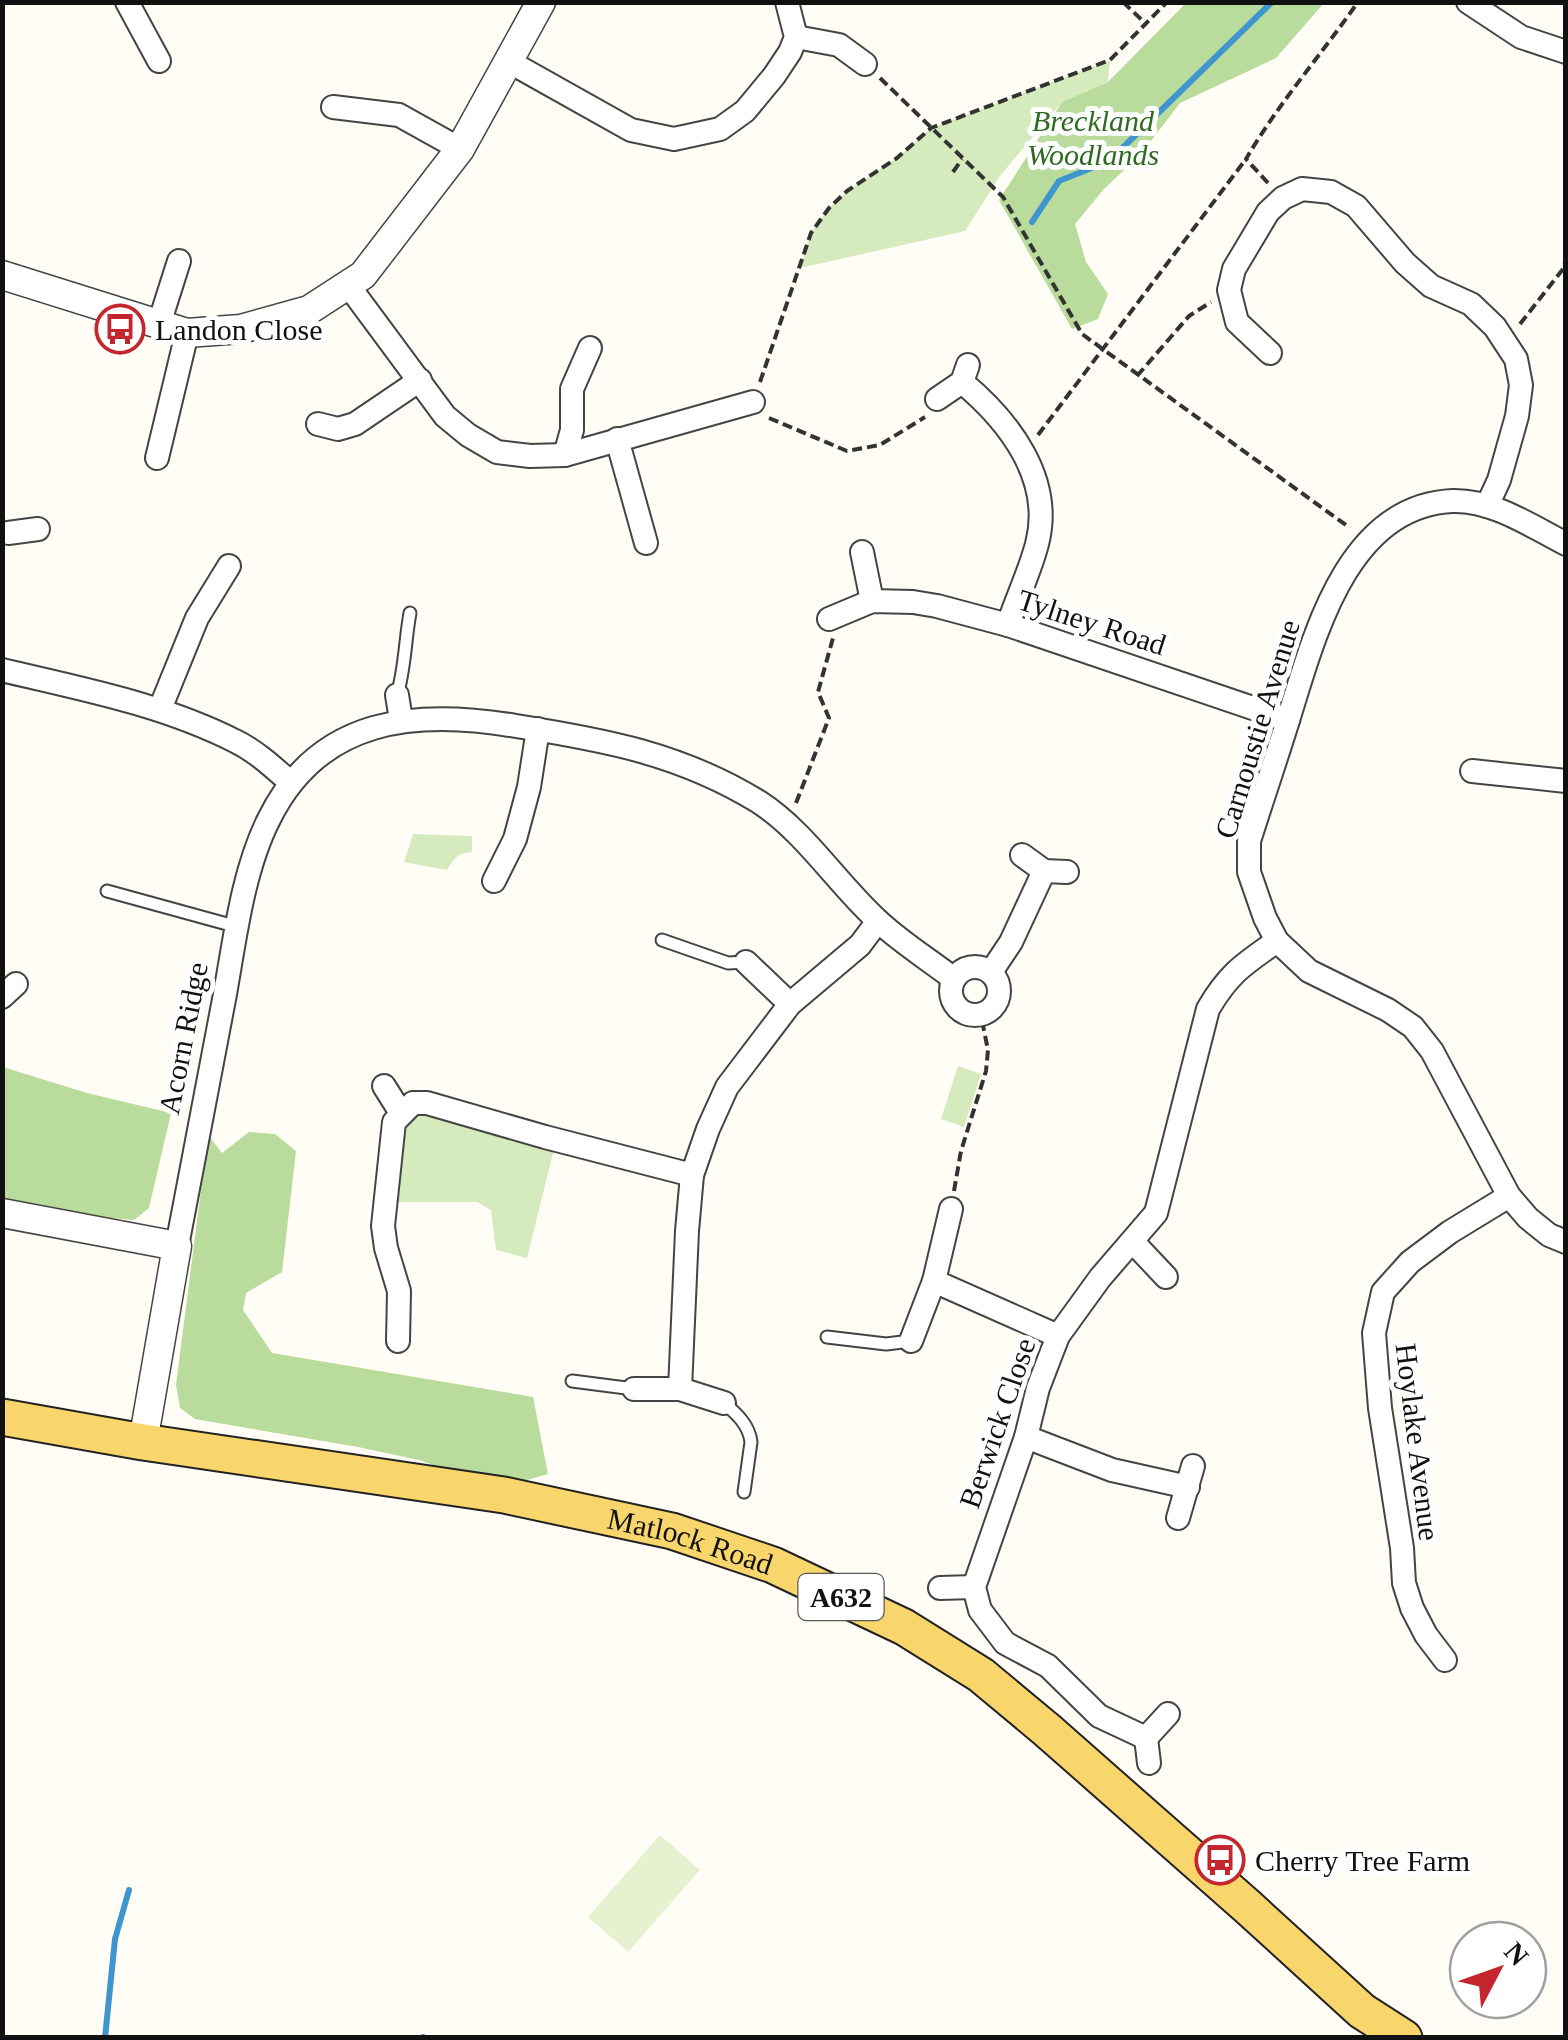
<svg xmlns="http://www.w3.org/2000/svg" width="1568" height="2040" viewBox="0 0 1568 2040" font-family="Georgia,serif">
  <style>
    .green { fill: #d5ebbd }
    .forest { fill: #b9dc9c }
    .pitch { fill: #e6f2cf }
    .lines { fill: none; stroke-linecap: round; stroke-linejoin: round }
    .stream { stroke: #3f96cf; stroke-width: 6 }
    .service-casing { stroke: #444; stroke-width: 15 }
    .minor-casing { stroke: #444; stroke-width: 26 }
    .tertiary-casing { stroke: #444; stroke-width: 31 }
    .primary-casing { stroke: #222; stroke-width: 39 }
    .path { stroke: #333; stroke-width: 4; stroke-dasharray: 10 5; stroke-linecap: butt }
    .service { stroke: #fff; stroke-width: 11 }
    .minor { stroke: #fff; stroke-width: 22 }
    .tertiary { stroke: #fff; stroke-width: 28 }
    .primary { stroke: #f9d66b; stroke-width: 35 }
    .labels { text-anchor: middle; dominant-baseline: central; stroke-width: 10; stroke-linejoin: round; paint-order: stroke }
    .shield { fill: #fff; stroke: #585858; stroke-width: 2.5 }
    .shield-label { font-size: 28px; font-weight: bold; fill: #111 }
    .park-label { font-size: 30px; font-style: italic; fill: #2f6b1f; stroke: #fff }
    .poi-label { font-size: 30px; fill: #111; stroke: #fff; text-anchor: start }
    .street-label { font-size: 30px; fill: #111; stroke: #fff }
  </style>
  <rect width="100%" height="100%" fill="#fffdf5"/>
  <g class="green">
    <polygon points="1110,60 1108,82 1062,102 1000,176 965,231 800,268 811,233 829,208 847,191 897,158 931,128"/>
    <path d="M413 834 472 836V852C458 853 454 858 447 870L404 862Z"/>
    <polygon points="958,1066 981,1074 964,1127 941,1119"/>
    <polygon points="418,1108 555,1145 527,1258 496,1250 491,1210 477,1202 390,1202 397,1138"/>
  </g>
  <g class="forest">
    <polygon points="1187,2 1324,3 1276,58 1180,103 1141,154 1104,189 1075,224 1086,262 1108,294 1098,319 1072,329 999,200 1062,102 1108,82"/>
    <polygon points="3,1067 87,1093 171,1113 149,1208 134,1220 98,1217 3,1198"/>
    <polygon points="249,1132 275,1134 296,1151 282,1272 246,1293 243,1310 272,1353 533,1397 548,1474 520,1482 489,1475 447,1470 419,1460 358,1447 195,1419 180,1408 176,1385 208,1135 222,1153"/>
  </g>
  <polygon class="pitch" points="660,1835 700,1870 628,1952 588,1917"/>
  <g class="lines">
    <g class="stream">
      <polyline points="1032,222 1059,181 1109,161 1272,2"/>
      <polyline points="105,2038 115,1939 129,1890"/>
      <polyline points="423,2038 423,2037"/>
    </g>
    <g class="service-casing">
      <g id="service">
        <path d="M397 695C405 669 405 640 410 613"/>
        <polyline points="107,891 238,927"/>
        <polyline points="662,940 728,963 746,962"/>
        <polyline points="827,1337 886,1344 911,1341"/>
        <polyline points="572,1381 634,1389"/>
        <path d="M724 1403C737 1414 749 1425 751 1442L744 1492"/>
      </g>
    </g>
    <g class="minor-casing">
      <g id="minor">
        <polyline points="127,2 159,61"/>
        <polyline points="1468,2 1521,37 1566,52"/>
        <polyline points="796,37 839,45 865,64"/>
        <polyline points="508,61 631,130 674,139 720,129 745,111 774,76 790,52 796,37 787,2"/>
        <polyline points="333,107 399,115 460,149"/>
        <polyline points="348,285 445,416 468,435 497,452 530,456 565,455 753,402"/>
        <polyline points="159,324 179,261"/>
        <polyline points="1270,353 1237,322 1229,290 1234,269 1268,212 1283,198 1302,189 1331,192 1356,206 1405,263 1431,286 1471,304 1495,327 1516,359 1521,385 1517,416 1499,480 1487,506"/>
        <path d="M962 382C1009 421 1054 479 1037 544 1030 571 1017 598 1008 625"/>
        <polyline points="937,399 962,382 968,365"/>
        <polyline points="318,424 338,429 355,424 420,380"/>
        <polyline points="617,439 646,543"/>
        <polyline points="565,455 572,430 572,389 590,348"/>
        <polyline points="157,458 187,333"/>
        <polyline points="8,533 38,529"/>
        <path d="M1566 544C1531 526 1493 500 1453 501 1347 505 1314 637 1289 717 1276 759 1262 800 1249 841V872L1265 918 1277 941 1309 971 1388 1010 1413 1027 1432 1051 1509 1196 1528 1218 1549 1235 1566 1242"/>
        <polyline points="862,552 872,601"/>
        <polyline points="829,619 872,601 913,602 937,606 1008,625 1288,720"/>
        <path d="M2 670C81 689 162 704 235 741 256 751 274 768 291 783"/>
        <polyline points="397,695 401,720"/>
        <polyline points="160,709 197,618 229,566"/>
        <polyline points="1472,771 1566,781"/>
        <polyline points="1022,855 1044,871 1067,872"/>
        <polyline points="494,881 515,839 529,787 538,729"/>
        <polyline points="746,962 790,1004"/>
        <circle cx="975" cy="991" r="24"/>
        <polyline points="991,972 1011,942 1044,871"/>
        <polyline points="2,997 16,984"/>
        <polyline points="384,1086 401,1113"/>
        <polyline points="1133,1242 1166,1277"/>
        <path d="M177 1246C193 1162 209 1078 225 994 235 938 243 870 269 819 319 717 416 709 516 726 605 740 681 754 759 802 805 832 836 882 876 919 899 941 928 959 954 979"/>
        <polyline points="934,1281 1058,1336"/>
        <polyline points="398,1341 399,1291 386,1248 383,1226 394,1122 413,1103 427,1103 545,1137 692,1175"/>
        <polyline points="911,1341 934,1281 951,1209"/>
        <polyline points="634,1389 680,1389 724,1403"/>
        <polyline points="680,1389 687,1231 692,1175 708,1129 727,1087 790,1004 860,945 878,921"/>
        <polyline points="1026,1437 1112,1470 1188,1487"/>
        <polyline points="1178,1518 1193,1466"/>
        <polyline points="940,1588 974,1587"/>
        <polyline points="1445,1660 1426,1635 1412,1608 1404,1583 1402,1548 1380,1408 1374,1333 1383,1292 1410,1262 1450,1232 1509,1196"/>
        <path d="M1168 1714 1146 1738 1099 1716 1048 1666 1005 1643 980 1610 974 1587 1026 1437 1038 1388 1058 1336 1100 1278 1156 1213 1208 1009C1229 973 1244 964 1277 941"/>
        <polyline points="1146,1738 1149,1763"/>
      </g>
    </g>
    <g class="tertiary-casing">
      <g id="tertiary">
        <polyline points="2,275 187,333 241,329 309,310 363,275 460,149 541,2"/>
        <polyline points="2,1213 177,1246 143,1442"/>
      </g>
    </g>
    <g class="primary-casing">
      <g id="primary">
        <path id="s1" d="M2 1417 143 1442 504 1495 672 1531 773 1565 904 1627 981 1675 1047 1730 1248 1907 1362 2011 1404 2038"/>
      </g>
    </g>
    <g class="path">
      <polyline points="1123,2 1146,24"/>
      <polyline points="880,78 1003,197 1082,334 1350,528"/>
      <polyline points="953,172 962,159"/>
      <path d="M1268 183 1246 159C1278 104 1321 55 1358 2"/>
      <polyline points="1520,324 1563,269 1566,259"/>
      <polyline points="1137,376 1189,316 1211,302"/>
      <polyline points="760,382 811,233 829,208 847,191 897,158 931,128 1110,60 1167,2"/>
      <polyline points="769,418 847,451 880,445 925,417"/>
      <polyline points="1038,435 1246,159"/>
      <polyline points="796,803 829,718 818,692 833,638"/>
      <polyline points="954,1191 961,1151 986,1071 988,1050 981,1016"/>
    </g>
    <use href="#service" class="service"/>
    <use href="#minor" class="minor"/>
    <use href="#tertiary" class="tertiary"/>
    <use href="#primary" class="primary"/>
  </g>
  <defs>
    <g id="bus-ring" transform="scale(2.5)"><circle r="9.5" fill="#fff" stroke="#c4262e" stroke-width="1.5"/><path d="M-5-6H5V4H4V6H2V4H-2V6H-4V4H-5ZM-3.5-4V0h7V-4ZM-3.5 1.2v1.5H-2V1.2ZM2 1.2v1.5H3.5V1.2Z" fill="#c4262e"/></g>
  </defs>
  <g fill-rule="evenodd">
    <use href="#bus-ring" x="120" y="329"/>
    <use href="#bus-ring" x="1220" y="1860"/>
  </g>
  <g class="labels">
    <rect class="shield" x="798.5" y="1574" width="85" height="46" rx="8"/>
    <g class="shield-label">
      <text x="841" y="1597">A632</text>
    </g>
    <g class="park-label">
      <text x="1093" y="120">Breckland<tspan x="1093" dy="34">Woodlands</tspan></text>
    </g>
    <g class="poi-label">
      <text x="155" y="329">Landon Close</text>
      <text x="1255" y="1860">Cherry Tree Farm</text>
    </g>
    <g class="street-label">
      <text transform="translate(1092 622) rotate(18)">Tylney Road</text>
      <text transform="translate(1257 729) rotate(-73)">Carnoustie Avenue</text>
      <text transform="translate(183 1038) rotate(-79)">Acorn Ridge</text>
      <text transform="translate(997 1423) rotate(-71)">Berwick Close</text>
      <text transform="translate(1418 1442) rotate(83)">Hoylake Avenue</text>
      <text stroke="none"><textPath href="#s1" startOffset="700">Matlock Road</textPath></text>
    </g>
  </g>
  <rect width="1568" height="2040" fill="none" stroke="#111111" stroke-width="10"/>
  <g transform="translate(1498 1970) rotate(49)"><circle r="48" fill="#ffffff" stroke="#a0a0a0" stroke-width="2.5"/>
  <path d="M0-8L18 38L0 25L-18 38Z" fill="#c4262e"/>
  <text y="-15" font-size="28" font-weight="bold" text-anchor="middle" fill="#111111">N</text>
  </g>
</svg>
